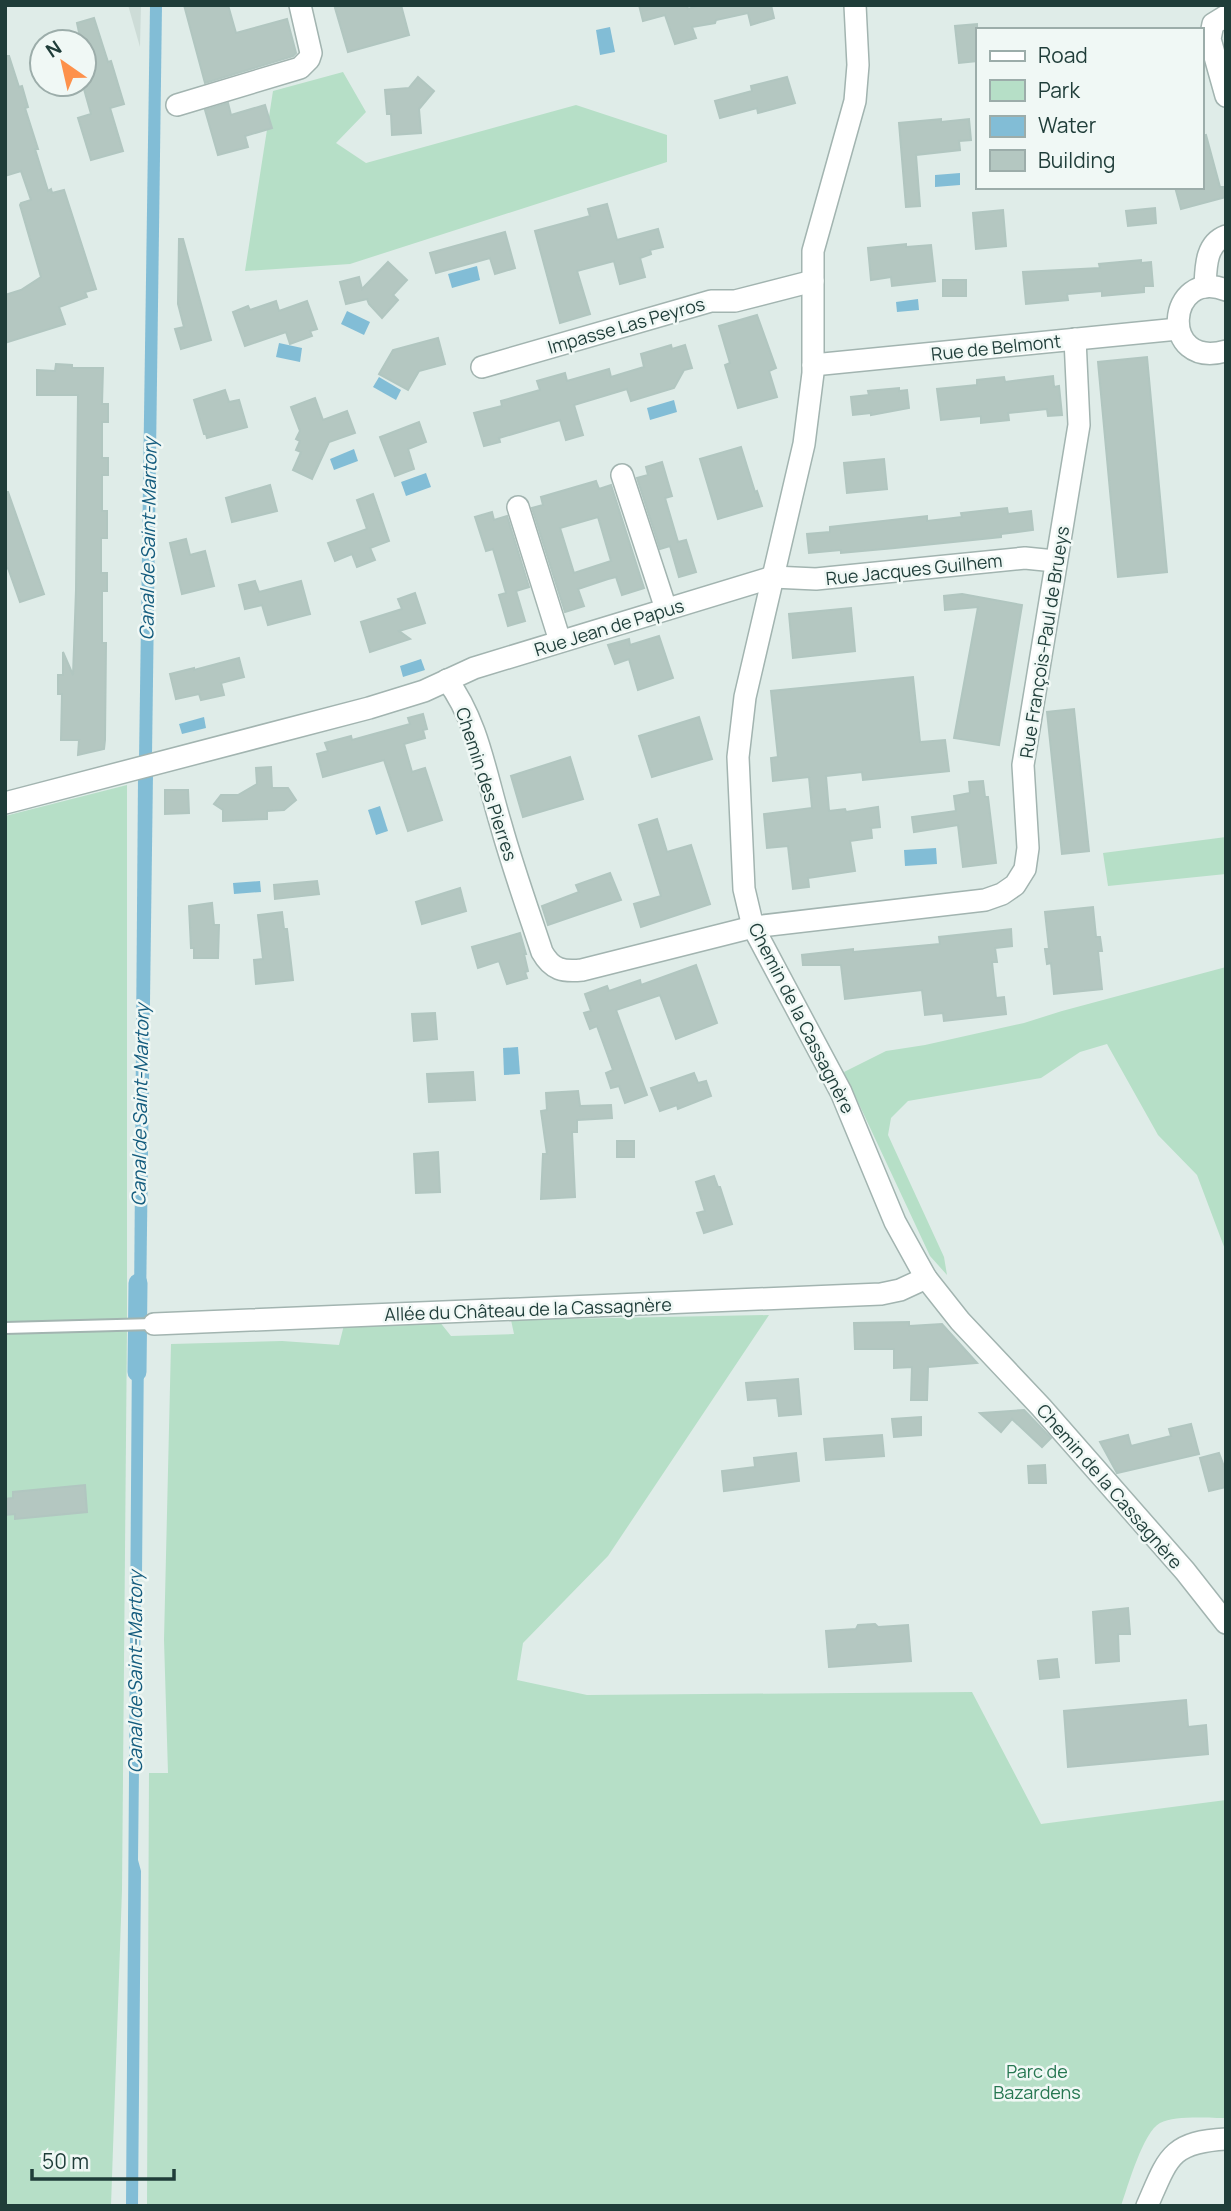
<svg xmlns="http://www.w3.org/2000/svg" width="1231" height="2211" viewBox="0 0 1231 2211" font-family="Manrope,sans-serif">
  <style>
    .built { fill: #cddcd7 }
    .green { fill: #b6dfc7 }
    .water { fill: #82bdd6 }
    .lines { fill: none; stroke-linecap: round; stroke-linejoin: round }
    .canal { stroke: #82bdd6; stroke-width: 19 }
    .building { fill: #b4c7c1; stroke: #b1c6c0; stroke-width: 2; fill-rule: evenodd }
    .lane-casing { stroke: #a2b4b0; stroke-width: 14 }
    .street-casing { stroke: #a2b4b0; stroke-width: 24 }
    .lane { stroke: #fff; stroke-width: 10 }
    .street { stroke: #fff; stroke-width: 21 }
    .labels { text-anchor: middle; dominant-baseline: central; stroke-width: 5; stroke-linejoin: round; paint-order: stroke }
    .street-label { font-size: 18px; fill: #1f3d39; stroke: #f0f8f5 }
    .park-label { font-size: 18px; fill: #267751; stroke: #f0f8f5 }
    .water-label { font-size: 19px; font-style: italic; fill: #145c7e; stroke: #f0f8f5 }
  </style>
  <rect width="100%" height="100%" fill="#dfece8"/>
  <polygon class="built" points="128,5 141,5 140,47"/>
  <g class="green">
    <polygon points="343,72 366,112 336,143 366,163 576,105 667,135 667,162 350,264 245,271 273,91"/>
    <polygon points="127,785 127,1326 122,1890 111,2206 5,2206 5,816"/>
    <polygon points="1226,837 1226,874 1108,886 1103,853"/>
    <polygon points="1226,967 1226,1252 1197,1175 1158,1135 1107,1044 1080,1052 1041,1078 908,1101 891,1118 888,1135 944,1257 947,1275 930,1256 844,1072 886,1051 925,1045 1024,1023 1062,1011"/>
    <path d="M769 1315 608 1556 523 1643 517 1680 587 1695 972 1692 1041 1824 1226 1800V2118C1209 2118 1175 2115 1160 2123 1143 2132 1128 2186 1121 2206H147L149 1773H168L164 1640 171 1344 282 1341 339 1345 344 1325 435 1316 451 1336 514 1334 511 1320Z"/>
  </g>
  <g class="water">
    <polygon points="150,5 162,5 152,756 139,760"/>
    <polygon points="610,27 615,52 600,55 596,30"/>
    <polygon points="960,173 960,185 935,187 935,175"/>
    <polygon points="477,266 480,280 452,288 448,274"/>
    <polygon points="918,299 919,310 897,312 896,302"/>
    <polygon points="347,311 370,322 364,335 341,324"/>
    <polygon points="279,343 302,348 300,362 276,357"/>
    <polygon points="379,377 401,390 396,400 373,387"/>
    <polygon points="674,400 677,412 650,420 647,408"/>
    <polygon points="354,449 358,461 334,470 330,459"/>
    <polygon points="426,473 431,487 406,496 401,482"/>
    <polygon points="421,659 425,670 403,677 400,666"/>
    <polygon points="204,717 206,728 182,734 179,724"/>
    <polygon points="153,773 146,1306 134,1307 138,777"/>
    <polygon points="380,806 388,831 376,835 368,810"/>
    <polygon points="936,848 937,864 905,866 904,850"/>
    <polygon points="260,881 261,892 234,894 233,883"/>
    <polygon points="518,1047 520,1074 504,1075 503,1048"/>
    <polygon points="144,1345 142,1576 139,1576 138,1581 141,1582 138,1860 141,1871 138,2206 126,2206 132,1346"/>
  </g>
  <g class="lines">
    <polyline class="canal" points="137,1372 138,1283"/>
  </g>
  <g class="building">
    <polygon points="184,5 228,5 236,33 287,19 296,53 293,56 205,83"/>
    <polygon points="344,5 401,5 409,35 348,52 335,8"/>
    <polygon points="639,5 687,5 688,9 700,5 771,5 774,18 751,25 748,13 716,20 715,23 692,27 696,38 675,44 665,15 643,21"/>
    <polygon points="94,18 108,62 111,61 124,104 110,108 123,151 91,160 78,118 91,114 84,89 84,69 89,68 84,42 81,42 77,23"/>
    <polygon points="977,24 977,61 959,63 955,26"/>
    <polygon points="5,56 9,56 19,87 22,86 28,107 25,108 38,149 35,149 48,191 51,189 52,193 64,190 96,289 85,292 87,297 59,307 65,324 5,343 5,295 21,290 41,277 20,205 21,203 31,200 21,171 5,176"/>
    <polygon points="418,77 434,91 419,109 421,133 392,135 391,114 387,114 385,90 409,88"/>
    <polygon points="787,77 795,103 758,113 757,108 720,118 715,101 752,91 751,86"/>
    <polygon points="228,103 231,115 265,105 272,128 245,136 248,147 218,155 205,110"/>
    <polygon points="941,119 941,122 969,119 971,140 959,141 960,150 916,155 920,206 906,207 899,123"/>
    <polygon points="1206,135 1220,187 1226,187 1226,197 1181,209 1175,187 1201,187 1201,136"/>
    <polygon points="607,204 617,240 658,229 663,247 650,250 651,254 640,258 645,277 620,284 614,261 577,271 590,314 560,323 535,231 590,216 588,209"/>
    <polygon points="1155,208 1156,223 1128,226 1126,211"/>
    <polygon points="1003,210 1006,246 976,249 973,213"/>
    <polygon points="505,232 515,268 495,274 490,258 436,273 430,253"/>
    <polygon points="179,239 183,239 211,340 181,349 175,329 184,327 178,304"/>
    <polygon points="906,244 906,247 931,245 935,281 892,286 891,277 871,280 868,248"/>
    <polygon points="1141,260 1141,263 1151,262 1153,286 1144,286 1144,292 1102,296 1102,291 1067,294 1068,300 1026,304 1023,272 1100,268 1099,264"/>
    <polygon points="388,262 407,280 393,295 398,300 382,318 369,304 367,299 346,304 340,282 359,277 362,289"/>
    <rect x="943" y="280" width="23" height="16"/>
    <polygon points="276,301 279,311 307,301 317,329 310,331 312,336 290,344 286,332 245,346 233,312 248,306 250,310"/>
    <polygon points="757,315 776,368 769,371 777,397 738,408 725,365 730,363 719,326"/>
    <polygon points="438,338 445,364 419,371 408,390 379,374 393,350"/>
    <polygon points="671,345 672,349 685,345 692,368 684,370 674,388 631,401 627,389 574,405 583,435 566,440 560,420 499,438 500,442 484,446 474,413 502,406 501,401 540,390 537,381 565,373 567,381 609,369 611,377 644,367 641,354"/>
    <polygon points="1147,357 1167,572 1118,577 1098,362"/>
    <polygon points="56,364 72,365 72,368 103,368 102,404 108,404 108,422 102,422 102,458 108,458 108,475 102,475 102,511 107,511 107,538 101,538 101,573 107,573 107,591 102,591 102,643 106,643 105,740 104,749 78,755 79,740 61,740 62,694 58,694 58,675 63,675 63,652 73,675 76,590 78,395 37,395 37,370 55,371"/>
    <polygon points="1053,376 1054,387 1059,386 1062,415 1048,416 1047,409 1008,413 1009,420 981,423 981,416 941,420 937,389 977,385 977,380 1004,377 1005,382"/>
    <polygon points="899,388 899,391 907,390 909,408 871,415 871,413 853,415 851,397 869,395 868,391"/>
    <polygon points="225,390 229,402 239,400 247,427 207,438 206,434 204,434 194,400"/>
    <polygon points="315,398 323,420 347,411 355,433 329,442 312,479 293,470 301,452 296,450 300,441 296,439 300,431 291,407"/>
    <polygon points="419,422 426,442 408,449 414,469 395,476 380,437"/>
    <polygon points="741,447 755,492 757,491 762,506 718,519 700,459"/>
    <polygon points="884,459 887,489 847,493 844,463"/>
    <polygon points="662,462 672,496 665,498 678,542 686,540 696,572 679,577 670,546 660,549 637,478 648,475 646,467"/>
    <path d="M596 481 599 489 611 485 644 588 622 595 616 577 608 579 578 589 584 606 565 612 532 508 543 505 541 497ZM598 517 611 561 574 573 560 528Z"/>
    <polygon points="270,485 277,511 232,522 226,498"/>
    <polygon points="5,492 8,492 44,594 20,602 8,568 5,569"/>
    <polygon points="373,494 389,541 370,548 375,560 357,567 352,554 335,561 328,543 367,529 357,500"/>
    <polygon points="1007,508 1008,514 1031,511 1033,530 1001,534 1001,537 895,548 841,553 841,550 809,553 807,534 830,532 830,527 927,516 927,521 945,519 962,517 961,513"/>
    <polygon points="492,512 494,520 507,516 529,587 516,591 525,621 508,626 499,595 506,593 493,549 486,551 475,517"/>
    <polygon points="186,539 190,555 205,551 214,586 182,594 170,543"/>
    <polygon points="255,581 259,592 301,581 310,614 268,625 262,605 245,609 239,585"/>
    <polygon points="415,593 425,623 399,631 410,639 370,652 361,622 402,609 398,599"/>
    <polygon points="962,594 1022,605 999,745 954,738 978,607 945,610 944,596"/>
    <polygon points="851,608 855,651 793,658 789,614"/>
    <polygon points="659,636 673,678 638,690 629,659 615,664 608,645 629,639 630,645"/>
    <polygon points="239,658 244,677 221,683 224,695 201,700 199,694 176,699 170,674 194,668 194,670"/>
    <polygon points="913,677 920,742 945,740 949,771 863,780 862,772 826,776 829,811 845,809 846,812 878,807 880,827 871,828 872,838 850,841 855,871 808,878 809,887 793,889 788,846 767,848 764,814 812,808 809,777 773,781 771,758 778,757 771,691"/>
    <polygon points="1074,709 1089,851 1062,854 1047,712"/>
    <polygon points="423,714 427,729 423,730 425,738 404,744 412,772 425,768 442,820 408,831 384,760 323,777 317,754 328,751 325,743 351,736 352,740 410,724 408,718"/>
    <polygon points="699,717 712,759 652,777 639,736"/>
    <polygon points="570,757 583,799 523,817 511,776"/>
    <polygon points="271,767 272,788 288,788 296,800 284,810 267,811 267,819 223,821 223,810 214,804 221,795 238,795 257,784 256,768"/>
    <polygon points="983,781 985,797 988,797 996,863 963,867 958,825 914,832 912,817 956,811 954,796 970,793 969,782"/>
    <polygon points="165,790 188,790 189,813 165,814"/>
    <polygon points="657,819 667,852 691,845 710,904 641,927 634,904 661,896 639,825"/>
    <polygon points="610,873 621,900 548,925 542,906 579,892 576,885"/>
    <polygon points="317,881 319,894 275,899 274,885"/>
    <polygon points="460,888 466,911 422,924 416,902"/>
    <polygon points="212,903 214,925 219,925 218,958 194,958 194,948 191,948 189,906"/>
    <polygon points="1093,907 1096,937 1100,937 1102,951 1098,951 1102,989 1054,994 1051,963 1047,964 1045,949 1049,949 1045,912"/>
    <polygon points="282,912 284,929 287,929 293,980 256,984 254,960 263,959 258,915"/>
    <polygon points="1011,929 1012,946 995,948 997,962 992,962 996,998 1004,997 1006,1014 944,1021 943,1013 925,1015 922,990 845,999 841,965 803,965 802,955 853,949 853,952 940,944 939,937"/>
    <polygon points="520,933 526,954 524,954 528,971 525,972 527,978 507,984 499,961 478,968 472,947"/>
    <polygon points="696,965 717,1023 676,1039 660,995 616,1010 647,1095 625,1103 619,1086 611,1088 606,1073 613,1070 597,1026 590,1029 584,1013 591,1011 585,994 607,986 609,991 640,980 641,985"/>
    <polygon points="435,1013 437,1039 414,1041 412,1014"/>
    <polygon points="473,1072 475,1100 429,1102 427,1074"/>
    <polygon points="694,1073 698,1083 706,1081 711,1096 678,1109 677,1105 660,1111 651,1088"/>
    <polygon points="578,1091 580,1106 611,1105 612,1118 577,1120 577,1132 572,1132 575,1197 541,1199 543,1154 547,1154 541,1111 547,1110 546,1093"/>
    <rect x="617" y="1141" width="17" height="16"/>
    <polygon points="438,1152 440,1192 416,1193 414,1154"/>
    <polygon points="714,1176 718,1187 720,1187 732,1224 704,1233 697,1213 705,1211 696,1182"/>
    <polygon points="909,1322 909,1326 942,1324 977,1363 928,1367 927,1400 911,1400 912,1367 894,1368 894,1349 855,1349 854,1323"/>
    <polygon points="798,1379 801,1414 779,1416 777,1398 748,1400 746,1383"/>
    <polygon points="1024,1410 1051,1438 1042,1447 1012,1419 1001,1432 980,1413"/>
    <polygon points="921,1417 921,1435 894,1437 892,1419"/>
    <polygon points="1191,1424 1199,1454 1117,1473 1100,1442 1128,1435 1131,1446 1171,1436 1169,1429"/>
    <polygon points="882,1435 884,1456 826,1460 824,1439"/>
    <polygon points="796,1453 799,1481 724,1491 722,1471 755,1467 754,1458"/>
    <polygon points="1219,1453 1226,1472 1226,1487 1209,1491 1200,1458"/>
    <polygon points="1045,1465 1046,1483 1029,1483 1028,1466"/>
    <polygon points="85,1485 87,1512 15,1519 15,1514 5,1515 5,1499 13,1498 13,1492"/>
    <polygon points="1128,1608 1130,1634 1118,1634 1119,1661 1096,1663 1093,1612"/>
    <polygon points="875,1624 878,1627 908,1625 911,1661 829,1667 826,1631 856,1629 858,1625"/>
    <polygon points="1057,1659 1059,1677 1040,1679 1038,1661"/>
    <polygon points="1186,1700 1188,1727 1206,1725 1208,1754 1068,1767 1064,1711"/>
  </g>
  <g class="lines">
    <g class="lane-casing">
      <polyline id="lane" points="5,1328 154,1324"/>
    </g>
    <g class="street-casing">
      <g id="street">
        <polyline points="855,5 858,65 855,101 813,251 813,373 804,444 745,697 738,757 744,889 753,927 841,1092 895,1222 926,1278 960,1321 1041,1407 1185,1571 1226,1623"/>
        <polyline points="1226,16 1213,24 1210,39 1226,96"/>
        <polyline points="177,105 300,68 309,59 311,53 300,5"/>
        <path d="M1205 287C1206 268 1205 244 1226 236"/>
        <path d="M1226 290C1167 267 1158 370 1226 351"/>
        <polyline points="813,365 1178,329"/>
        <polyline points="482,367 711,301 735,301 813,281"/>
        <polyline points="622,475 666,609"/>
        <polyline points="518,507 560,641"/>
        <path d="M447 680C478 721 486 776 501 825 513 868 528 910 542 952 552 970 563 972 582 970L753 927 985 900 1002 894 1015 885 1025 869 1028 848 1023 765 1079 425 1075 339"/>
        <polyline points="5,803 369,708 424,691 474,668 773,577 816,579 1025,558 1055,561"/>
        <polyline points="154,1324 881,1294 900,1290 926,1278"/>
        <path d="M1147 2206C1168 2158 1170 2142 1226 2139"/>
      </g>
    </g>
    <use href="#lane" class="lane"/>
    <use href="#street" class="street"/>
  </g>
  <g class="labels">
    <g class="street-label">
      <text transform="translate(626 325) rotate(-16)">Impasse Las Peyros</text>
      <text transform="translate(996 347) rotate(-6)">Rue de Belmont</text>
      <text transform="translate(914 569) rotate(-6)">Rue Jacques Guilhem</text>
      <text transform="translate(609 627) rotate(-17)">Rue Jean de Papus</text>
      <text transform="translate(1044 642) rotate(-81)">Rue François-Paul de Brueys</text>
      <text transform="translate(487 784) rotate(72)">Chemin des Pierres</text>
      <text transform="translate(802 1018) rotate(63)">Chemin de la Cassagnère</text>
      <text transform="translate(528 1309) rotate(-2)">Allée du Château de la Cassagnère</text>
      <text transform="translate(1110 1486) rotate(49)">Chemin de la Cassagnère</text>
    </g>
    <g class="park-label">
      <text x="1037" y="2071">Parc de<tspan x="1037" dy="21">Bazardens</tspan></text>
    </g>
    <g class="water-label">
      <text transform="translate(148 539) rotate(-89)">Canal de Saint-Martory</text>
      <text transform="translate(140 1105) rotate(-89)">Canal de Saint-Martory</text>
      <text transform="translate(135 1672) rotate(-90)">Canal de Saint-Martory</text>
    </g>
  </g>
  <rect width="1231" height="2211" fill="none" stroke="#1f3d39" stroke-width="14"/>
  <rect x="976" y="28" width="228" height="161" fill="#f0f8f5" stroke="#9cadaa" stroke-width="2"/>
  <rect x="990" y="51" width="35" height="10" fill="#ffffff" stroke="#9cadaa" stroke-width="2"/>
  <text x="1038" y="63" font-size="21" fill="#1f3d39">Road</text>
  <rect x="990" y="80" width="35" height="21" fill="#b6dfc7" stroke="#9cadaa" stroke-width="2"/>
  <text x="1038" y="98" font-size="21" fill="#1f3d39">Park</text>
  <rect x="990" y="116" width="35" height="21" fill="#82bdd6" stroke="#9cadaa" stroke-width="2"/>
  <text x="1038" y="133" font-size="21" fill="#1f3d39">Water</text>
  <rect x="990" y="150" width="35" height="21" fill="#b4c7c1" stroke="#9cadaa" stroke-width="2"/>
  <text x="1038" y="168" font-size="21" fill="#1f3d39">Building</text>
  <g transform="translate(63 63) rotate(326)"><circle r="33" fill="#f0f8f5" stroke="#9cadaa" stroke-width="2"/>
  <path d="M0-5L12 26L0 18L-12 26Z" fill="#fd914b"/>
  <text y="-10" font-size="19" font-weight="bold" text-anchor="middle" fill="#1f3d39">N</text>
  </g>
  <path d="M32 2169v10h142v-10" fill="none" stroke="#1f3d39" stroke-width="3.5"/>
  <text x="42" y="2169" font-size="21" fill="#1f3d39" stroke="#f0f8f5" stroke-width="5" paint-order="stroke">50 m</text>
</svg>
